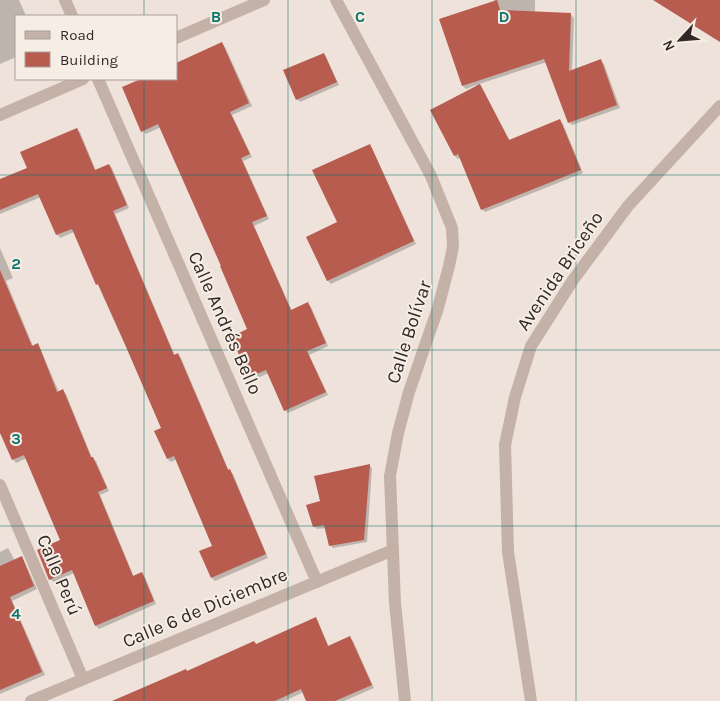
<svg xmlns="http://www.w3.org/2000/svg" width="720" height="701" viewBox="0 0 720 701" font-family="Karla,sans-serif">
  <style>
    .shadow { fill: #0003 }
    .building { fill: #b75c4f }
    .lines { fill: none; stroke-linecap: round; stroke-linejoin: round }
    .minor { stroke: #c4b1a7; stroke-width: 12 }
    .grid { fill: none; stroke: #0f766e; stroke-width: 1; stroke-opacity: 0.55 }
    .labels { text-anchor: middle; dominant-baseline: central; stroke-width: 4; stroke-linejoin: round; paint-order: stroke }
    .street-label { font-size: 19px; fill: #322927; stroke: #f6ede5 }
    .grid-label { font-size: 16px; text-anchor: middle; font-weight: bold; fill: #0f766e; stroke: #f6ede5; stroke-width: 4; stroke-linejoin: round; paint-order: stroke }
  </style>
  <rect width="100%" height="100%" fill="#eee2da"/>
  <g class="shadow">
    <polygon points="0,0 19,0 26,16 16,16 16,57 0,64"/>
    <polygon points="494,0 535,0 535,13 571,15 574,18 572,71 601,61 604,64 620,108 572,125 569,122 547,62 479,84 482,88 510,141 560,121 563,124 583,173 485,212 482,209 461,157 458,159 455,156 431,110 477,87 476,85 466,89 463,86 441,20 494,2"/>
    <polygon points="222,44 225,47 252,106 232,115 252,157 243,161 269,219 254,226 292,311 308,304 311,307 328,346 309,355 328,395 288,413 285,410 269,373 253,380 250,377 233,337 249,330 223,266 161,127 146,134 143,131 123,88 144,79 176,79"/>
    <polygon points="323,54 326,57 339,85 300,102 297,99"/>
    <polygon points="76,129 80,132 96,171 109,165 112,168 129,208 115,214 175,356 178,355 181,358 229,471 233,474 268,558 215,581 212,578 214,546 177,459 171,462 168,459 156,432 163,429 74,232 60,238 57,234 41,197 0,214 0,181 28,168"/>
    <polygon points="369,145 372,148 416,244 331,284 328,281 338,223"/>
    <polygon points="0,248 13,278 6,281 33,346 37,345 40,348 59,392 63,391 66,394 92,458 96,461 109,491 100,495 134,577 142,574 145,577 156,604 99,629 96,626 74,573 54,582 50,579 62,541 27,458 16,463 13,459 0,430"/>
    <polygon points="369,465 372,468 367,542 333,548 330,545 326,528 317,529 314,526 322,501"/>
    <polygon points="8,548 15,561 21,558 24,561 37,589 12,601 45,675 0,694 0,552"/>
    <polygon points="315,619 318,622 329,647 350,638 353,641 374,688 344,701 308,701 304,692 284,701 119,701 256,645"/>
  </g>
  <g class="building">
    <polygon points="497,0 500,10 571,13 569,71 601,59 617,105 568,123 544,59 462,86 439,19"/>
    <polygon points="653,0 720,0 720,42"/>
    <polygon points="222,42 249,103 230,112 250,154 241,158 267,216 252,222 291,310 308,302 326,343 307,351 326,392 284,411 266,370 249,377 231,337 247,329 220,266 221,266 158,124 141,132 122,87 141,79 176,79 176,63"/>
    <polygon points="324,53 337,82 296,100 283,70"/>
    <polygon points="480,84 509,140 560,119 581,170 481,210 458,154 454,156 430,110"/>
    <polygon points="77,128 95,170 109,164 127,205 113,211 174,355 178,353 228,470 230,469 266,554 211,578 199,551 212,546 174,456 167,459 154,431 161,428 124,342 98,284 96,285 72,229 56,235 38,194 0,210 0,179 27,168 20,152"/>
    <polygon points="370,144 414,241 327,281 306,237 337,222 312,170"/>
    <polygon points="0,270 32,346 38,343 57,392 63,389 91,457 93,457 107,488 98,492 133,576 142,572 154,601 95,626 72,570 49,580 37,550 60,540 24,455 12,460 0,433"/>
    <polygon points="370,464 364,540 329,546 324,525 313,527 306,505 320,501 314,476"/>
    <polygon points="22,556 34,586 10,597 42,672 0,690 0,566"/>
    <polygon points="316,617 328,646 350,636 372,685 335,701 306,701 301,689 275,701 112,701 186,669 187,671 254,641 256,644"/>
  </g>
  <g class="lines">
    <g class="minor">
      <polyline points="65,0 72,16"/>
      <polyline points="336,0 431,176 452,228 453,247 449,266 438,308 409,392 398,433 390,476 395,603 405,701"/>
      <polyline points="176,38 264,0"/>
      <polyline points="98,79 317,582"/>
      <polyline points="0,115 83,79"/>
      <polyline points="0,485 83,679"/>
      <polyline points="31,701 393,550"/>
      <polyline points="531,701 508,552 505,445 515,397 531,346 573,280 628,206 720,106"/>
    </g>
  </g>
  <path class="grid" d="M144 0V16M288 0V701M432 0V701M576 0V701M144 79V701M0 175H720M0 350H720M0 526H720"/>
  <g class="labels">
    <g class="street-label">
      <text transform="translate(560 271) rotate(-56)">Avenida Briceño</text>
      <text transform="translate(225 323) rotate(66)">Calle Andrés Bello</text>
      <text transform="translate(409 332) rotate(-72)">Calle Bolívar</text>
      <text transform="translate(59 575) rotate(67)">Calle Perú</text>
      <text transform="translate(205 608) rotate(-23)">Calle 6 de Diciembre</text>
    </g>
  </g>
  <g class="grid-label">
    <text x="216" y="22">B</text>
    <text x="360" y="22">C</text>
    <text x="504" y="22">D</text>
    <text x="16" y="269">2</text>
    <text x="16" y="444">3</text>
    <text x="16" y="619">4</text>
  </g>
  <rect x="15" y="15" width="162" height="65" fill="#f6ede5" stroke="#a89f99"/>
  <rect x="25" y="31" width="25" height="8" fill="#c4b1a7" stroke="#a89f99"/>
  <text x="60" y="40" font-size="15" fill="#322927">Road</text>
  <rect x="25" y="52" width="25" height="15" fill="#b75c4f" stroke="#a89f99"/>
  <text x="60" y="65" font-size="15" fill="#322927">Building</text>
  <g transform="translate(680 40) rotate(244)" stroke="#f6ede5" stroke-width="4" paint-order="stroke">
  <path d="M0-4L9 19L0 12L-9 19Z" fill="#322927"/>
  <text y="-8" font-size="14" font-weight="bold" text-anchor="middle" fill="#322927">N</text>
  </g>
</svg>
